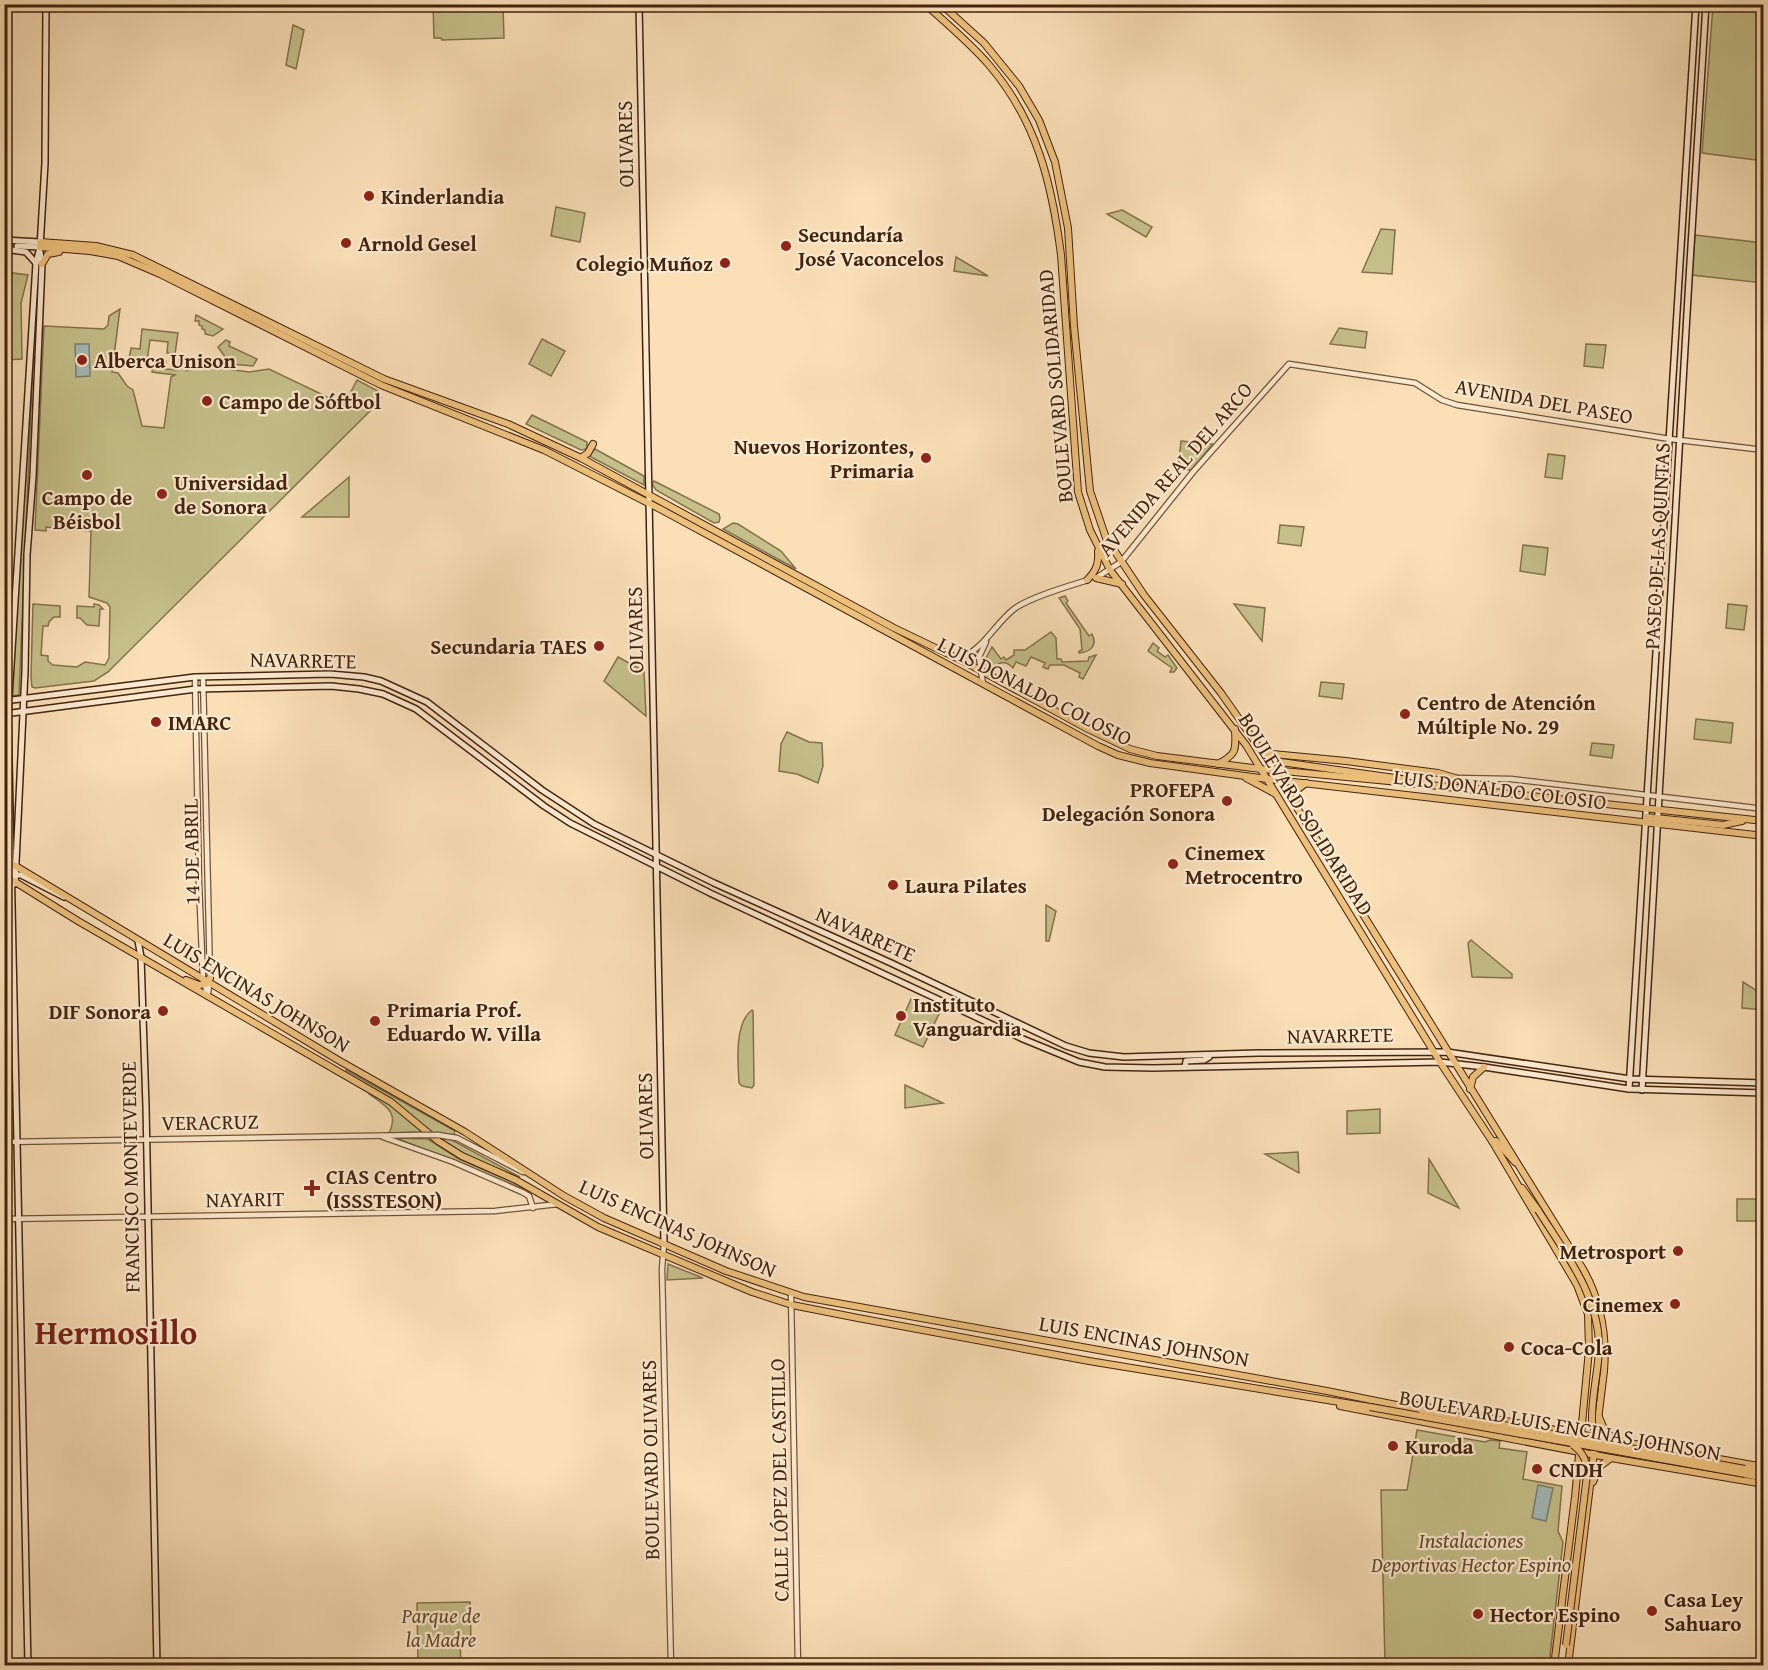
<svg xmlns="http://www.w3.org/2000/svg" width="1768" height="1670" viewBox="0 0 1768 1670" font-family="'Gentium Book Plus',serif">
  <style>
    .green { fill: #c5c08a; stroke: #84724c; stroke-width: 1.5 }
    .water { fill: #a2bab9; stroke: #7c7e75; stroke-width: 1.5 }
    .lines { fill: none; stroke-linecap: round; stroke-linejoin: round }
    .tertiary-casing { stroke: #715238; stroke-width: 7 }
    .secondary-casing { stroke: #43230e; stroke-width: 8 }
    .primary-casing { stroke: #43230e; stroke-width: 8 }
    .tertiary { stroke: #fcead0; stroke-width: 4.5 }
    .secondary { stroke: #fcead0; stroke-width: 5 }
    .primary { stroke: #edc07c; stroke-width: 6 }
    .tertiary-bridge-casing { stroke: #715238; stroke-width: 7; stroke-linecap: butt }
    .primary-bridge-casing { stroke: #43230e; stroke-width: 8; stroke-linecap: butt }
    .tertiary-bridge { stroke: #fcead0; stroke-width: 4.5 }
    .primary-bridge { stroke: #edc07c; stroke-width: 6 }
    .poi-dot { fill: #8f2418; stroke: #fcead0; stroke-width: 2 }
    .labels { text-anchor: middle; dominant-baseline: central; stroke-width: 4.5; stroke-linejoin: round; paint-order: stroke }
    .street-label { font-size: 21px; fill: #43230e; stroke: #fcead0 }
    .poi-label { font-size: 21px; font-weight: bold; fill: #43230e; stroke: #fcead0; text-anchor: start }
    .park-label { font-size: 21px; font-style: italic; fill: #644a2d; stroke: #fcead0 }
    .town-label { font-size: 33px; font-weight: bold; fill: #7a1f14; stroke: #fcead0 }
  </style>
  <rect width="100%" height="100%" fill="#fadfb7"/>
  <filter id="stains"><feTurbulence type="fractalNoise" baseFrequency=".00333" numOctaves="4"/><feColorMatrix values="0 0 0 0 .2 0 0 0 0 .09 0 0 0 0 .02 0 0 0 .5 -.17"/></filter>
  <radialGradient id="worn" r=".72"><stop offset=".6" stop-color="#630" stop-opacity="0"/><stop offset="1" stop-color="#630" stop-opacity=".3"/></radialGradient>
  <g class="green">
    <polygon points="433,5 503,5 504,38 442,40 441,38 434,38"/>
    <polygon points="1713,5 1763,5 1763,161 1702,153"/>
    <polygon points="293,25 304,30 296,69 286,65"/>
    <polygon points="556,207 585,213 580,242 551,236"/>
    <polygon points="1122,210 1152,227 1146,237 1107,214"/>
    <polygon points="1381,229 1395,230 1392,274 1362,272"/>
    <polygon points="1695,235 1763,243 1763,283 1692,275"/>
    <polygon points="956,257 988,276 954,271"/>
    <polygon points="5,272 28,275 21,303 22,359 5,360"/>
    <polygon points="120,309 112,372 118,373 127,386 133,390 142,426 164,428 171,377 175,375 152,372 154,359 166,361 165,369 178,370 179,360 186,371 204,366 249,372 269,369 344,405 357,380 378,391 381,398 378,403 108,672 94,681 35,688 32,687 31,676 33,604 60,606 60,617 54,617 49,622 48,626 43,626 41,655 48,656 48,661 53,665 77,667 85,662 105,665 109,658 110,607 107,603 89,597 91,531 46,527 46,531 35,530 44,326 104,329 108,325 109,316"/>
    <polygon points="196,315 223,329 213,336 205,334 205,330 202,329 202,326 199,325 199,321 195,321"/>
    <polygon points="1339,328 1367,332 1365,348 1330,344"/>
    <polygon points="142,329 178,333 175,354 167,353 168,342 150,340 147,361 129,359 131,348 140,349"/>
    <polygon points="34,337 19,695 10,696"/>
    <polygon points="542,339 565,351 551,376 529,364"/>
    <polygon points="226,340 230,342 229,346 257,359 253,366 230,364 218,347"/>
    <polygon points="1586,344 1606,345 1603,368 1584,366"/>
    <polygon points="532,415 587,442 587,449 581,450 526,424"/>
    <polygon points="1181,441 1213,444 1191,470 1178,469"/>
    <polygon points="595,449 644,476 644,485 589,456"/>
    <polygon points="1548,454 1565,456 1562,479 1545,477"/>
    <polygon points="349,477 349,517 302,517"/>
    <polygon points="654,481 719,514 720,518 719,522 714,523 656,490 652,484"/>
    <polygon points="733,523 738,524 781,551 796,569 723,529"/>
    <polygon points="1280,525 1304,527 1301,546 1278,543"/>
    <polygon points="1523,545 1548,548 1545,575 1520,571"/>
    <path d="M1065 596 1068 601 1066 603 1089 636 1092 634C1098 646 1090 652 1079 653V651L1082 650 1080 629 1059 598Z"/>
    <polygon points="94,604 99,605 103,609 100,609 99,626 87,625 80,618 77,618 77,606 94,607"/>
    <polygon points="1234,604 1265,608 1262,641"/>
    <polygon points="1728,604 1747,606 1744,630 1726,628"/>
    <path d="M1051 632 1056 638 1057 659H1061L1062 662 1088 661 1089 657 1096 655 1083 679 1079 677 1080 673 1064 665H1050L1048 669 1043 667 1045 663 1031 657 1026 666 1016 662 1013 668C1006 660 997 661 993 671L988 668 986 658 992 647 1001 659 1004 657 1006 660 1014 655V650H1025Z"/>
    <polygon points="1153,643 1159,648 1157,651 1165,657 1168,655 1177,668 1174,672 1170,672 1172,668 1148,651"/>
    <polygon points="618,657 644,671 646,716 604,681"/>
    <polygon points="1321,682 1344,684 1342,699 1319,696"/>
    <polygon points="1696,719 1733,723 1731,743 1694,739"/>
    <polygon points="787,732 809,742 822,743 823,766 818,783 797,774 779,771 781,744"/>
    <polygon points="1592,743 1614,745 1612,758 1590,755"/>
    <polygon points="1046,905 1056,911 1049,941 1046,941"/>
    <polygon points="1471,940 1512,974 1512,978 1472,977 1468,943"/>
    <path d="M1743 982C1757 991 1764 992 1763 1010L1742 1008Z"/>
    <polygon points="911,999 940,1012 923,1047 895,1035"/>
    <path d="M752 1010 753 1011 754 1085 752 1088 742 1086 739 1083C738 1063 734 1023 752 1010Z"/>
    <polygon points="4,1027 9,1027 11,1070 5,1070"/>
    <polygon points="346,1070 455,1131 454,1135 430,1133 346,1073"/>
    <polygon points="905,1085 943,1103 905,1108"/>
    <path d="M370 1092 386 1101 422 1132 389 1133C400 1112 384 1105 369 1094Z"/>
    <polygon points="1380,1109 1380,1133 1347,1134 1347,1111"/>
    <polygon points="396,1138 428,1139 459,1159 524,1187 521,1188"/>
    <polygon points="437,1139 450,1139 520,1177 481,1163"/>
    <polygon points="1298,1152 1299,1173 1265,1154"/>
    <polygon points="1429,1159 1459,1208 1428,1193"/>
    <rect x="1737" y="1199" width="26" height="22"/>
    <polygon points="668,1264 703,1278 667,1280"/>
    <polygon points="1417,1430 1485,1442 1490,1440 1500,1441 1499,1448 1527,1452 1523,1479 1562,1486 1558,1531 1563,1542 1549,1665 1385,1665 1381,1490 1407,1490"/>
    <polygon points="470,1602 471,1641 460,1641 461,1665 418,1665 417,1603"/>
  </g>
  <g class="water">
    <polygon points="75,344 89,344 90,376 76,377"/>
    <polygon points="1538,1485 1553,1488 1546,1521 1532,1518"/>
  </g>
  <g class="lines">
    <g class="tertiary-casing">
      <g id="tertiary">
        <polyline points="1096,578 1121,562 1193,472 1289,364 1415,383 1442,400 1457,405 1670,439 1764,450"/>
        <path d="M959 659C984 649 994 625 1014 609 1030 597 1069 586 1088 580"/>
        <polyline points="195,677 199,884 203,979 208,996"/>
        <polyline points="203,677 210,978 208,993"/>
        <polyline points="983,684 979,657 986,642"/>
        <polyline points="1456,778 1511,779 1554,784 1764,809"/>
        <polyline points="438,1135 457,1138 523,1172"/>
        <polyline points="383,1137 453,1162 522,1192 529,1196 533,1208"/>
        <polyline points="4,1142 419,1135"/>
        <polyline points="4,1219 495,1211 558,1204"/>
        <polyline points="664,1243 662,1269 671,1666"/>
        <polyline points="791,1294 798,1666"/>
      </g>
    </g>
    <g class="secondary-casing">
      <g id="secondary">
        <polyline points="639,4 664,1243"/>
        <polyline points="4,240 40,242"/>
        <polyline points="17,246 40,247"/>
        <polyline points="4,249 26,252 36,263"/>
        <polyline points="4,701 195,677 330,674 364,677 381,681 427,702 542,790 594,824 714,883 891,963 1066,1046 1089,1053 1124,1057 1258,1053 1447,1052 1630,1079 1764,1083"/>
        <polyline points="4,714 196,689 331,686 359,689 383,694 416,709 544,806 570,823 710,893 1023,1039 1079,1062 1105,1067 1153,1068 1440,1062 1484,1067 1629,1089 1764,1093"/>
        <polyline points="14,877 16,875 21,875 64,897"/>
        <polyline points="15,884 25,671 27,555 33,476 42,264 40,252"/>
        <polyline points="138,941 141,957 146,1106 157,1666"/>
        <polyline points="1185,1067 1186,1061 1204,1060 1209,1057"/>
        <polyline points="1629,1089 1696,4"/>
        <polyline points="1642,1090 1689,279 1706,4"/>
        <polyline points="28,1666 8,714 36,263 40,247 45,163 46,4"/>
      </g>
    </g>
    <g class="primary-casing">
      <g id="primary">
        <path d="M925 4C947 24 970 43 989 65 1037 121 1052 184 1061 255L1078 492 1090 530 1110 570 1246 745 1440 1062 1492 1141 1577 1285 1588 1314 1589 1350 1575 1497 1554 1666"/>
        <path d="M941 4 984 43 1019 86 1039 120 1055 162 1068 228 1074 326 1090 491 1106 538 1144 595 1221 693 1263 753 1583 1269C1601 1301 1607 1335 1604 1371L1568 1666"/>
        <polyline points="40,242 96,246 133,255 384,379 508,424 581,458 894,628 965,662 1088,729 1130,749 1157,756 1261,769 1420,784 1764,821"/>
        <polyline points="40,247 90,251 118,256 160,274 381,385 544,450 662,510 1098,746 1118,755 1150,763 1267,779 1764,836"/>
        <polyline points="42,264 48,254 59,252"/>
        <polyline points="581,458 588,453 593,444"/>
        <polyline points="1096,578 1122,584"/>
        <path d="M1087 580C1096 571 1099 564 1098 551"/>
        <polyline points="1263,753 1346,761 1438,773 1455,778 1482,791"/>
        <polyline points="1265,755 1271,759 1281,762 1402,779"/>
        <path d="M1218 764C1237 754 1236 750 1235 729"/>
        <polyline points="1246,778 1274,793"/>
        <polyline points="1296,805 1297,790 1306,783"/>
        <polyline points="1646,817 1723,825 1742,821"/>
        <polyline points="4,859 338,1060 465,1132 564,1196 604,1218 726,1271 804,1297 1327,1391 1421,1410"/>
        <polyline points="4,875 78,921 391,1102 438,1141 462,1156 516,1180 598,1227 752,1292 792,1305 858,1318 1089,1361 1370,1407"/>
        <polyline points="186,980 199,985 206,984 210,978"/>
        <polyline points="1470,1089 1473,1077 1484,1067"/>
        <polyline points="1492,1141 1496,1141 1515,1162"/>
        <polyline points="1522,1188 1538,1210"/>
        <polyline points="1410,1404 1764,1467"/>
        <polyline points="1340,1406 1611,1458"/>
        <polyline points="1599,1417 1605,1431 1613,1438"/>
        <polyline points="1745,1469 1764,1472"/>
        <polyline points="1745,1474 1764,1478"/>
        <polyline points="1593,1482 1599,1467 1611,1458 1764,1484"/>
      </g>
    </g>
    <use href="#tertiary" class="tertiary"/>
    <use href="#secondary" class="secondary"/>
    <use href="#primary" class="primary"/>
    <g class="tertiary-bridge-casing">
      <polyline id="tertiary-bridge" points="419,1135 438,1135"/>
    </g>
    <g class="primary-bridge-casing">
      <g id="primary-bridge">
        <path d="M1538 1210C1565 1253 1600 1296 1599 1349 1598 1374 1591 1398 1592 1423L1595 1431 1604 1443"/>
        <polyline points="1370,1407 1745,1474"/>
        <polyline points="1421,1410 1745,1469"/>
        <path d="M1566 1645 1587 1475C1587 1462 1584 1453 1573 1445"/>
      </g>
    </g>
    <use href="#tertiary-bridge" class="tertiary-bridge"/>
    <use href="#primary-bridge" class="primary-bridge"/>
  </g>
  <g class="poi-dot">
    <circle cx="369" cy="196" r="6"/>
    <circle cx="346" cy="243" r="6"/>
    <circle cx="786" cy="246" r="6"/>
    <circle cx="725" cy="263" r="6"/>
    <circle cx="82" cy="360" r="6"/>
    <circle cx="207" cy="401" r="6"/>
    <circle cx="926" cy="458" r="6"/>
    <circle cx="87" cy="475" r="6"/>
    <circle cx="162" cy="494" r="6"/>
    <circle cx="599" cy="646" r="6"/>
    <circle cx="1405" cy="714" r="6"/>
    <circle cx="156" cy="722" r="6"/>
    <circle cx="1227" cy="801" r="6"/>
    <circle cx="1173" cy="864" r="6"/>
    <circle cx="893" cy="885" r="6"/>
    <circle cx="163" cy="1011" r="6"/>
    <circle cx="901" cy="1016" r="6"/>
    <circle cx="375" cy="1021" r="6"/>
    <path d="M309 1179h6v6h6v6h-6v6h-6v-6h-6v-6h6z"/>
    <circle cx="1678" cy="1251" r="6"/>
    <circle cx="1675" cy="1304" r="6"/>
    <circle cx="1509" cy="1347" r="6"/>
    <circle cx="1393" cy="1446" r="6"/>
    <circle cx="1537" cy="1469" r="6"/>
    <circle cx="1652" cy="1611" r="6"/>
    <circle cx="1478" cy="1614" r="6"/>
  </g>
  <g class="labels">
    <g class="street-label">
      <text transform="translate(625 144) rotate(-91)">OLIVARES</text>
      <text transform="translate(1055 386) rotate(-95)">BOULEVARD SOLIDARIDAD</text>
      <text transform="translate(1544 401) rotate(10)">AVENIDA DEL PASEO</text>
      <text transform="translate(1175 469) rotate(-49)">AVENIDA REAL DEL ARCO</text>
      <text transform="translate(1657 546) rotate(-87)">PASEO DE LAS QUINTAS</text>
      <text transform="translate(635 630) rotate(-91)">OLIVARES</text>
      <text transform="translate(303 660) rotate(1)">NAVARRETE</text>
      <text transform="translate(1035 691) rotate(27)">LUIS DONALDO COLOSIO</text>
      <text transform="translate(1500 789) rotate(7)">LUIS DONALDO COLOSIO</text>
      <text transform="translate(1306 814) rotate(58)">BOULEVARD SOLIDARIDAD</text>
      <text transform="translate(191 852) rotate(-91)">14 DE ABRIL</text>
      <text transform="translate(866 934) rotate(24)">NAVARRETE</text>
      <text transform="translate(257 992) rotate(31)">LUIS ENCINAS JOHNSON</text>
      <text transform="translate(1340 1035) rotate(-1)">NAVARRETE</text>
      <text transform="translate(645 1116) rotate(-91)">OLIVARES</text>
      <text transform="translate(210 1122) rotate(-1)">VERACRUZ</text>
      <text transform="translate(130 1177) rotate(-91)">FRANCISCO MONTEVERDE</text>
      <text transform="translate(245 1199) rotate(-1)">NAYARIT</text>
      <text transform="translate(678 1228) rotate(24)">LUIS ENCINAS JOHNSON</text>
      <text transform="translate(1144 1341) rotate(10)">LUIS ENCINAS JOHNSON</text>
      <text transform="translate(1560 1425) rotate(10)">BOULEVARD LUIS ENCINAS JOHNSON</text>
      <text transform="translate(650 1460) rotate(-91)">BOULEVARD OLIVARES</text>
      <text transform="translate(779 1480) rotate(-91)">CALLE LÓPEZ DEL CASTILLO</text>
    </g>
    <g class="poi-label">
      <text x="381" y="196">Kinderlandia</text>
      <text x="798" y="234">Secundaría<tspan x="798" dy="24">José Vaconcelos</tspan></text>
      <text x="358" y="243">Arnold Gesel</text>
      <text x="713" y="263" text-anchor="end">Colegio Muñoz</text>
      <text x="94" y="360">Alberca Unison</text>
      <text x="219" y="401">Campo de Sóftbol</text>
      <text x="914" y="446" text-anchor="end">Nuevos Horizontes,<tspan x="914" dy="24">Primaria</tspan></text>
      <text x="174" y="482">Universidad<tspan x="174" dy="24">de Sonora</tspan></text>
      <text x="87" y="497" text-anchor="middle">Campo de<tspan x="87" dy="24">Béisbol</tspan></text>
      <text x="587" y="646" text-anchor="end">Secundaria TAES</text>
      <text x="1417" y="702">Centro de Atención<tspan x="1417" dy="24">Múltiple No. 29</tspan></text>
      <text x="168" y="722">IMARC</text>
      <text x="1215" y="789" text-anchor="end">PROFEPA<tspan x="1215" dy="24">Delegación Sonora</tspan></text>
      <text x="1185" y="852">Cinemex<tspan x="1185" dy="24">Metrocentro</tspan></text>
      <text x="905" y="885">Laura Pilates</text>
      <text x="913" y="1004">Instituto<tspan x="913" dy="24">Vanguardia</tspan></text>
      <text x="387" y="1009">Primaria Prof.<tspan x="387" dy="24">Eduardo W. Villa</tspan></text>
      <text x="151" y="1011" text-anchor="end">DIF Sonora</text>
      <text x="326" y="1176">CIAS Centro<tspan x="326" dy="24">(ISSSTESON)</tspan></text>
      <text x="1666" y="1251" text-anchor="end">Metrosport</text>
      <text x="1663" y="1304" text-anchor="end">Cinemex</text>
      <text x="1521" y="1347">Coca-Cola</text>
      <text x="1405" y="1446">Kuroda</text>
      <text x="1549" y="1469">CNDH</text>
      <text x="1664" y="1599">Casa Ley<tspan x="1664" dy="24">Sahuaro</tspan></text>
      <text x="1490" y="1614">Hector Espino</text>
    </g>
    <g class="park-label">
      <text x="1471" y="1540">Instalaciones<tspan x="1471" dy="24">Deportivas Hector Espino</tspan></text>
      <text x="441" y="1615">Parque de<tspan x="441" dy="24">la Madre</tspan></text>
    </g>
    <g class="town-label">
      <text x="116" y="1332">Hermosillo</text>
    </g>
  </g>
  <rect width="1768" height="1670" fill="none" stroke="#fadfb7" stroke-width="24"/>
  <rect x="6" y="6" width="1756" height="1658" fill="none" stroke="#43230e" stroke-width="3"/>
  <rect x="12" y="12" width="1744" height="1646" fill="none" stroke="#43230e" stroke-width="1.5"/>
  <rect width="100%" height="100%" filter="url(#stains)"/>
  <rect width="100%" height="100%" fill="url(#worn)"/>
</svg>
